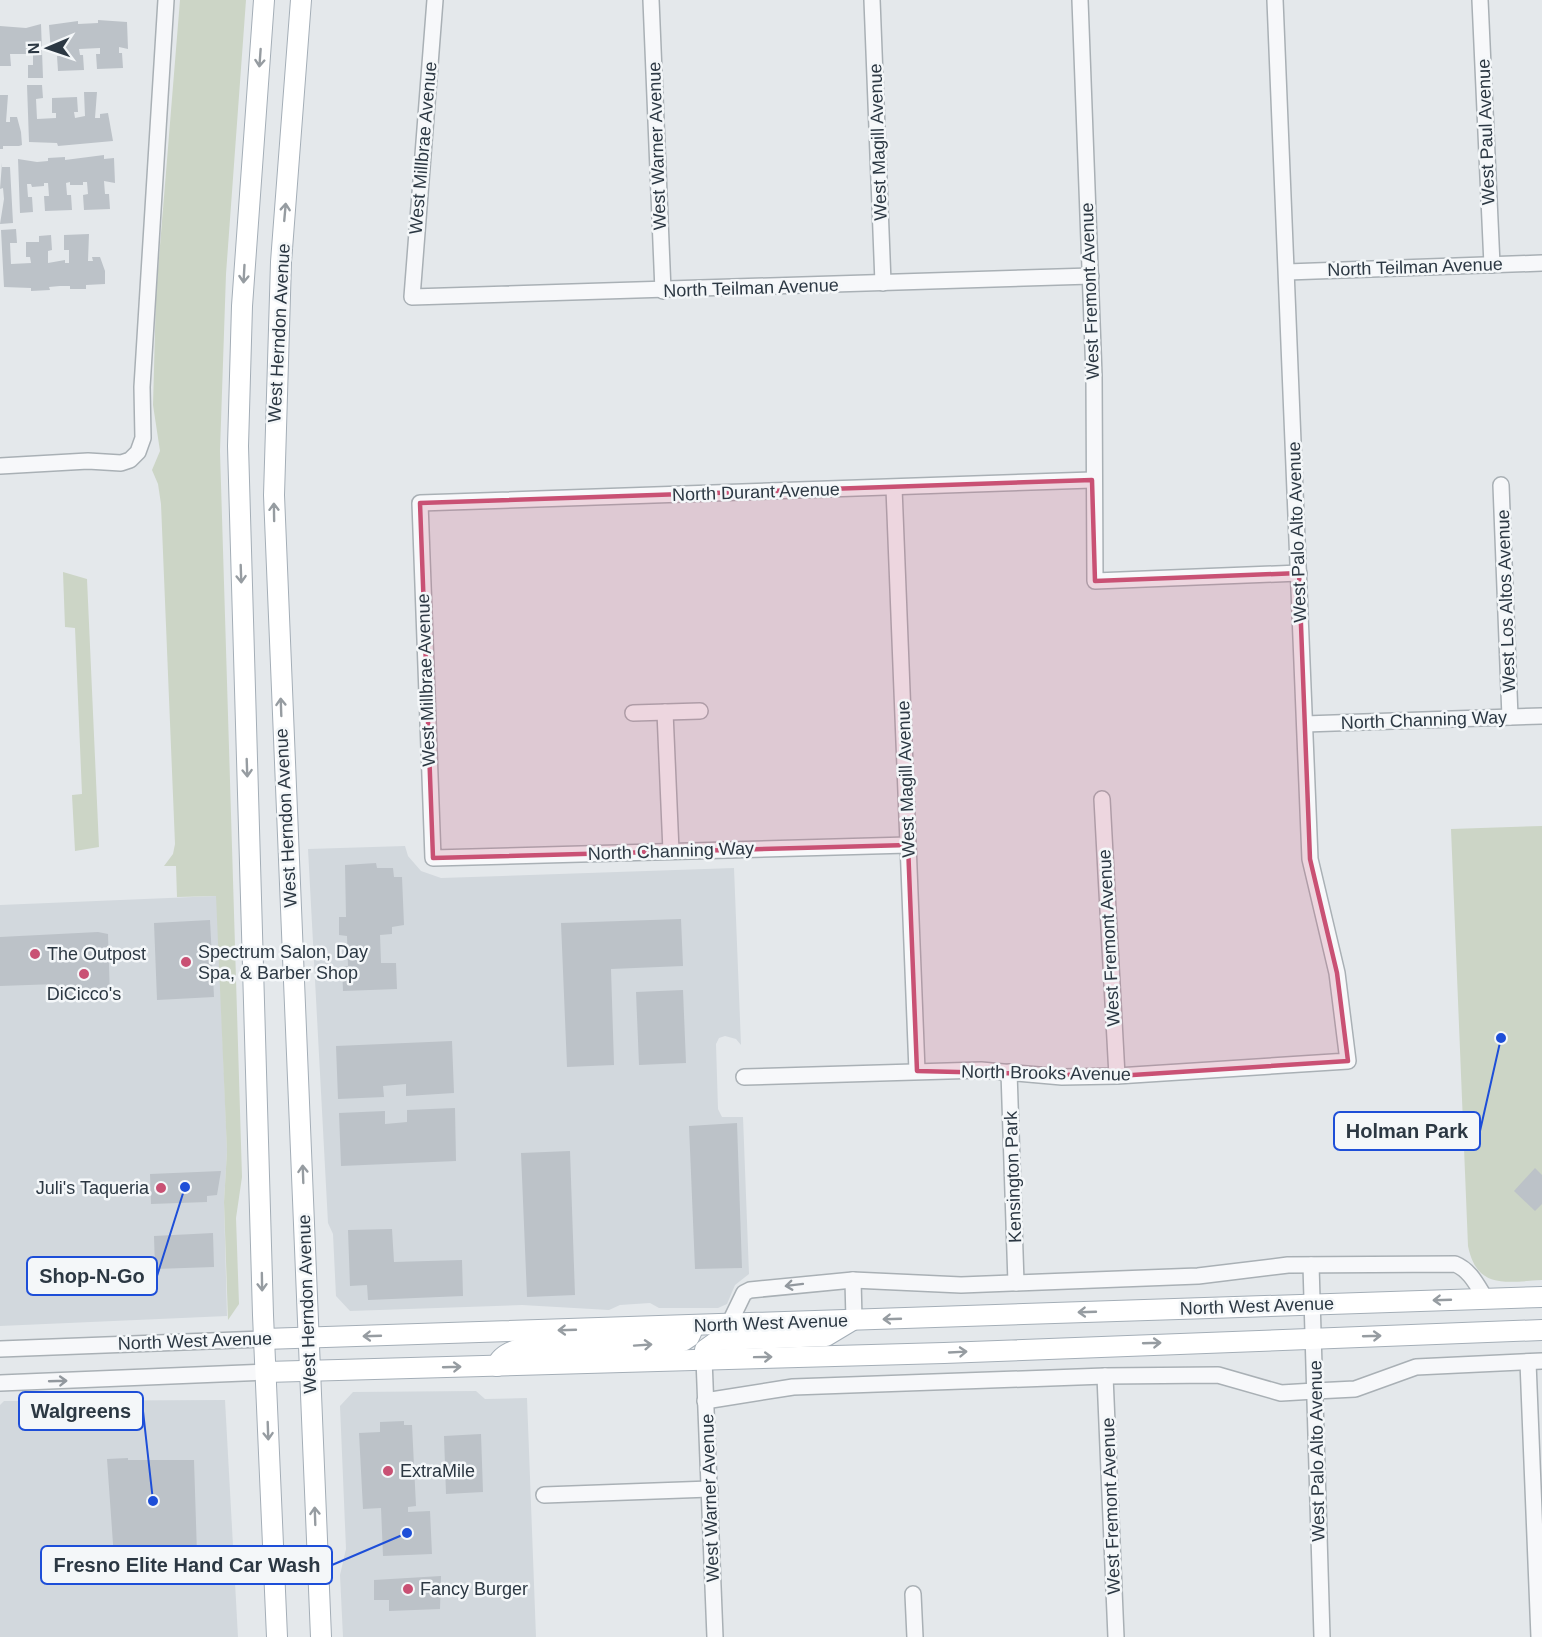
<svg xmlns="http://www.w3.org/2000/svg" width="1542" height="1637" viewBox="0 0 1542 1637" font-family="Helvetica,sans-serif">
  <style>
    .built { fill: #d2d8dd }
    .green { fill: #ccd5c6 }
    .building { fill: #bcc2c8 }
    .lines { fill: none; stroke-linecap: round; stroke-linejoin: round }
    .minor-casing { stroke: #a9b0b5; stroke-width: 18 }
    .major-casing { stroke: #a4aeb7; stroke-width: 22 }
    .minor { stroke: #f7f8fa; stroke-width: 15 }
    .major { stroke: #fff; stroke-width: 20 }
    .oneway { stroke: #969ca1 }
    .oneway2 { stroke: #92989e }
    .marked { fill: #c95174; fill-opacity: 0.2; stroke: #c95174; stroke-width: 4.5; stroke-linejoin: round }
    .poi-dot { fill: #c95174; stroke: #f4f7f9; stroke-width: 2 }
    .labels { text-anchor: middle; dominant-baseline: central; stroke-width: 5; stroke-linejoin: round; paint-order: stroke }
    .street-label { font-size: 18px; fill: #2c3843; stroke: #f4f7f9 }
    .poi-label { font-size: 18px; fill: #2c3843; stroke: #f4f7f9; text-anchor: start }
    .leader { fill: none; stroke: #1d4ed8; stroke-width: 2 }
    .callout-dot { fill: #1d4ed8; stroke: #f4f7f9; stroke-width: 2 }
    .callout { fill: #f4f7f9; stroke: #1d4ed8; stroke-width: 2 }
    .callout-label { font-size: 20px; text-anchor: middle; font-weight: bold; fill: #2c3843 }
  </style>
  <rect width="100%" height="100%" fill="#e4e8eb"/>
  <g class="built">
    <polygon points="405,846 408,856 421,871 441,878 734,868 741,1045 736,1039 725,1036 719,1038 716,1044 718,1109 722,1117 743,1117 749,1274 735,1285 727,1304 718,1308 659,1308 650,1303 620,1305 609,1310 522,1305 350,1311 336,1296 333,1234 328,1223 308,849"/>
    <polygon points="217,896 227,1151 224,1202 227,1316 0,1326 0,905"/>
    <polygon points="476,1391 485,1399 527,1398 536,1637 343,1637 340,1575 346,1549 340,1406 353,1392"/>
    <polygon points="225,1400 238,1637 0,1637 0,1405 4,1401"/>
  </g>
  <g class="green">
    <polygon points="180,0 246,0 226,274 220,451 242,1177 236,1218 239,1304 228,1320 224,1202 227,1151 216,896 177,897 176,866 164,866 173,854 175,844 161,504 158,484 152,470 160,451 153,405 156,295"/>
    <polygon points="63,572 87,579 99,847 75,851 72,795 82,794 75,628 65,627"/>
    <path d="M1542 826V1280C1506 1282 1477 1290 1468 1246L1451 829Z"/>
  </g>
  <g class="building">
    <polygon points="98,20 127,22 128,49 119,47 119,53 122,53 123,68 97,69 96,54 100,54 100,48 79,49 80,55 83,55 84,70 58,71 57,56 61,56 61,50 51,52 49,25 78,21 78,24 98,23"/>
    <polygon points="41,24 43,78 28,78 28,65 33,65 33,54 10,54 11,66 0,66 0,26 26,28"/>
    <polygon points="27,85 42,85 43,98 36,99 37,119 56,118 56,113 52,113 52,98 77,97 78,112 74,112 75,118 85,116 84,92 97,92 95,118 100,118 100,114 108,113 113,141 58,146 57,143 29,142"/>
    <polygon points="0,95 8,95 6,122 10,122 10,117 17,117 21,132 22,145 19,146 3,146 3,149 0,149"/>
    <polygon points="104,155 104,159 114,158 115,183 104,181 105,194 109,194 110,209 84,210 83,195 88,194 87,182 83,182 83,185 70,185 70,182 66,183 67,195 71,195 72,210 45,211 44,196 49,196 48,183 44,183 44,186 32,187 31,184 27,184 28,197 32,197 33,212 20,213 18,159 37,162 48,161 48,158 65,157 65,160"/>
    <polygon points="2,163 2,167 10,167 13,223 0,224 4,199 3,188 0,189"/>
    <polygon points="16,229 17,243 10,243 11,264 31,263 30,257 26,257 26,242 39,242 39,236 51,235 52,250 48,251 48,263 65,260 65,263 69,263 69,250 64,250 64,235 89,234 88,261 93,261 92,257 100,257 105,271 105,284 86,285 86,289 70,289 70,286 60,286 49,287 50,290 31,291 31,288 4,287 1,230"/>
    <polygon points="376,863 377,868 393,868 394,877 402,877 404,925 392,927 392,934 380,935 381,963 396,963 397,989 343,991 342,967 348,966 347,936 339,935 339,917 346,917 345,865"/>
    <polygon points="681,919 683,966 611,969 614,1065 567,1067 561,923"/>
    <polygon points="210,920 214,997 157,1000 154,923"/>
    <polygon points="98,932 108,934 110,997 56,999 56,984 0,986 0,937"/>
    <polygon points="683,990 686,1063 639,1065 636,992"/>
    <polygon points="452,1041 454,1093 406,1096 406,1084 383,1086 384,1097 338,1099 336,1046"/>
    <polygon points="455,1108 456,1161 341,1166 339,1113 385,1111 385,1124 407,1122 407,1110"/>
    <polygon points="737,1123 742,1268 695,1269 689,1126"/>
    <polygon points="570,1151 575,1295 527,1297 521,1153"/>
    <polygon points="1535,1168 1542,1175 1542,1204 1535,1211 1514,1191"/>
    <polygon points="221,1171 217,1195 207,1196 207,1202 151,1204 150,1174"/>
    <polygon points="392,1229 394,1262 462,1260 463,1296 368,1300 367,1285 350,1286 348,1230"/>
    <polygon points="213,1233 214,1267 155,1269 154,1236"/>
    <polygon points="404,1421 404,1425 412,1425 416,1506 408,1507 408,1512 430,1511 432,1554 383,1556 381,1508 363,1509 359,1433 380,1432 380,1422"/>
    <polygon points="481,1434 483,1492 446,1494 444,1436"/>
    <polygon points="128,1458 128,1460 194,1460 197,1554 191,1555 191,1568 166,1569 165,1556 114,1558 107,1459"/>
    <polygon points="441,1576 440,1609 389,1611 389,1600 374,1600 374,1580"/>
  </g>
  <g class="lines">
    <g class="minor-casing">
      <g id="minor">
        <polyline points="435,0 412,297 1091,276"/>
        <polyline points="651,0 663,291"/>
        <polyline points="872,0 883,283"/>
        <polyline points="1080,0 1094,376 1095,581 1299,573"/>
        <polyline points="1480,0 1492,265"/>
        <polyline points="1287,272 1542,263"/>
        <polyline points="0,466 88,461 121,463 130,460 138,452 143,438 142,387 166,0"/>
        <polyline points="1501,485 1510,717"/>
        <polyline points="894,488 917,1071"/>
        <polyline points="665,712 671,851"/>
        <polyline points="633,713 700,711"/>
        <polyline points="1305,724 1542,716"/>
        <polyline points="1102,799 1117,1076"/>
        <polyline points="908,845 433,858 420,503 1092,480"/>
        <polyline points="1009,1072 1016,1283"/>
        <polyline points="744,1077 981,1070 1062,1077 1117,1076 1348,1061 1337,973 1310,859 1275,0"/>
        <polyline points="1311,1265 1322,1637"/>
        <polyline points="853,1280 854,1320"/>
        <path d="M730 1322 744 1293 750 1290 853 1280 961 1285 1198 1276 1288 1265 1455 1264C1470 1270 1477 1285 1485 1298"/>
        <polyline points="0,1349 264,1339"/>
        <polyline points="704,1359 715,1637"/>
        <polyline points="1528,1362 1539,1637"/>
        <polyline points="1105,1376 1116,1637"/>
        <polyline points="0,1383 266,1372"/>
        <polyline points="705,1401 793,1387 1105,1376 1218,1375 1281,1393 1315,1391 1355,1389 1416,1367 1542,1361"/>
        <polyline points="544,1495 710,1489"/>
        <polyline points="913,1594 915,1637"/>
      </g>
    </g>
    <g class="major-casing">
      <g id="major">
        <polyline points="264,0 242,306 238,446 263,1315 277,1637"/>
        <polyline points="301,0 281,262 274,495 321,1637"/>
        <polyline points="264,1339 1542,1297"/>
        <polyline points="602,1357 631,1346 683,1341 689,1337 694,1326"/>
        <polyline points="704,1359 705,1350 719,1340 826,1336 851,1321"/>
        <path d="M497 1366C506 1338 573 1348 597 1343 605 1341 614 1335 622 1331"/>
        <polyline points="266,1372 944,1353 1542,1330"/>
      </g>
    </g>
    <use href="#minor" class="minor"/>
    <use href="#major" class="major"/>
  </g>
  <defs><path id="oneway-shaft" d="M-6 0H5M1.5-3L5.5 0L1.5 3" fill="none" stroke-width="1.6" stroke-linecap="round" stroke-linejoin="round" transform="scale(1.5)"/></defs>
  <g class="oneway">
    <use href="#oneway-shaft" transform="translate(260 58) rotate(94)"/>
    <use href="#oneway-shaft" transform="translate(285 212) rotate(-85)"/>
    <use href="#oneway-shaft" transform="translate(244 274) rotate(93)"/>
    <use href="#oneway-shaft" transform="translate(274 512) rotate(-91)"/>
    <use href="#oneway-shaft" transform="translate(241 574) rotate(88)"/>
    <use href="#oneway-shaft" transform="translate(281 707) rotate(-92)"/>
    <use href="#oneway-shaft" transform="translate(247 768) rotate(88)"/>
    <use href="#oneway-shaft" transform="translate(303 1174) rotate(-92)"/>
    <use href="#oneway-shaft" transform="translate(262 1282) rotate(89)"/>
    <use href="#oneway-shaft" transform="translate(1442 1300) rotate(178)"/>
    <use href="#oneway-shaft" transform="translate(1087 1312) rotate(178)"/>
    <use href="#oneway-shaft" transform="translate(892 1319) rotate(178)"/>
    <use href="#oneway-shaft" transform="translate(567 1330) rotate(178)"/>
    <use href="#oneway-shaft" transform="translate(372 1336) rotate(178)"/>
    <use href="#oneway-shaft" transform="translate(1372 1336) rotate(-2)"/>
    <use href="#oneway-shaft" transform="translate(1152 1343) rotate(-2)"/>
    <use href="#oneway-shaft" transform="translate(643 1345) rotate(-4)"/>
    <use href="#oneway-shaft" transform="translate(958 1352) rotate(-3)"/>
    <use href="#oneway-shaft" transform="translate(763 1357) rotate(-1)"/>
    <use href="#oneway-shaft" transform="translate(452 1367) rotate(-2)"/>
    <use href="#oneway-shaft" transform="translate(268 1431) rotate(88)"/>
    <use href="#oneway-shaft" transform="translate(315 1516) rotate(-92)"/>
  </g>
  <g class="oneway2">
    <use href="#oneway-shaft" transform="translate(794 1285) rotate(173)"/>
    <use href="#oneway-shaft" transform="translate(58 1381) rotate(-2)"/>
  </g>
  <path class="marked" d="M1092 480 1095 581 1299 573 1310 859 1337 973 1348 1061 1117 1076 917 1071 908 845 433 858 420 503Z"/>
  <g class="poi-dot">
    <circle cx="35" cy="954" r="6"/>
    <circle cx="186" cy="962" r="6"/>
    <circle cx="84" cy="974" r="6"/>
    <circle cx="161" cy="1188" r="6"/>
    <circle cx="388" cy="1471" r="6"/>
    <circle cx="408" cy="1589" r="6"/>
  </g>
  <g class="labels">
    <g class="street-label">
      <text transform="translate(1486 132) rotate(-92)">West Paul Avenue</text>
      <text transform="translate(878 142) rotate(-92)">West Magill Avenue</text>
      <text transform="translate(657 146) rotate(-92)">West Warner Avenue</text>
      <text transform="translate(423 148) rotate(-85)">West Millbrae Avenue</text>
      <text transform="translate(1415 267) rotate(-2)">North Teilman Avenue</text>
      <text transform="translate(751 288) rotate(-2)">North Teilman Avenue</text>
      <text transform="translate(1090 291) rotate(-92)">West Fremont Avenue</text>
      <text transform="translate(279 333) rotate(-87)">West Herndon Avenue</text>
      <text transform="translate(756 492) rotate(-2)">North Durant Avenue</text>
      <text transform="translate(1297 532) rotate(-92)">West Palo Alto Avenue</text>
      <text transform="translate(1506 601) rotate(-92)">West Los Altos Avenue</text>
      <text transform="translate(426 680) rotate(-92)">West Millbrae Avenue</text>
      <text transform="translate(1424 720) rotate(-2)">North Channing Way</text>
      <text transform="translate(906 779) rotate(-92)">West Magill Avenue</text>
      <text transform="translate(286 818) rotate(-93)">West Herndon Avenue</text>
      <text transform="translate(671 851) rotate(-2)">North Channing Way</text>
      <text transform="translate(1109 938) rotate(-93)">West Fremont Avenue</text>
      <text transform="translate(1046 1073) rotate(1)">North Brooks Avenue</text>
      <text transform="translate(1013 1177) rotate(-92)">Kensington Park</text>
      <text transform="translate(307 1304) rotate(-92)">West Herndon Avenue</text>
      <text transform="translate(1257 1306) rotate(-2)">North West Avenue</text>
      <text transform="translate(771 1323) rotate(-2)">North West Avenue</text>
      <text transform="translate(195 1341) rotate(-2)">North West Avenue</text>
      <text transform="translate(1317 1451) rotate(-91)">West Palo Alto Avenue</text>
      <text transform="translate(710 1498) rotate(-92)">West Warner Avenue</text>
      <text transform="translate(1111 1506) rotate(-92)">West Fremont Avenue</text>
    </g>
    <g class="poi-label">
      <text x="198" y="952">Spectrum Salon, Day<tspan x="198" dy="21">Spa, &amp; Barber Shop</tspan></text>
      <text x="47" y="954">The Outpost</text>
      <text x="84" y="994" text-anchor="middle">DiCicco's</text>
      <text x="149" y="1188" text-anchor="end">Juli's Taqueria</text>
      <text x="400" y="1471">ExtraMile</text>
      <text x="420" y="1589">Fancy Burger</text>
    </g>
  </g>
  <path class="leader" d="M1501 1038L1480 1131M185 1187L157 1276M153 1501L143 1411M407 1533L332 1565"/>
  <g class="callout-dot">
    <circle cx="1501" cy="1038" r="6"/>
    <circle cx="185" cy="1187" r="6"/>
    <circle cx="153" cy="1501" r="6"/>
    <circle cx="407" cy="1533" r="6"/>
  </g>
  <g class="callout">
    <rect x="1334" y="1112" width="146" height="38" rx="6"/>
    <rect x="27" y="1257" width="130" height="38" rx="6"/>
    <rect x="19" y="1392" width="124" height="38" rx="6"/>
    <rect x="41" y="1546" width="291" height="38" rx="6"/>
  </g>
  <g class="callout-label">
    <text x="1407" y="1138">Holman Park</text>
    <text x="92" y="1283">Shop-N-Go</text>
    <text x="81" y="1418">Walgreens</text>
    <text x="187" y="1572">Fresno Elite Hand Car Wash</text>
  </g>
  <g transform="translate(48 48) rotate(268)" stroke="#f4f7f9" stroke-width="4.5" paint-order="stroke">
  <path d="M0-4.5L10 22L0 15L-10 22Z" fill="#2c3843"/>
  <text y="-9" font-size="16" font-weight="bold" text-anchor="middle" fill="#2c3843">N</text>
  </g>
</svg>
